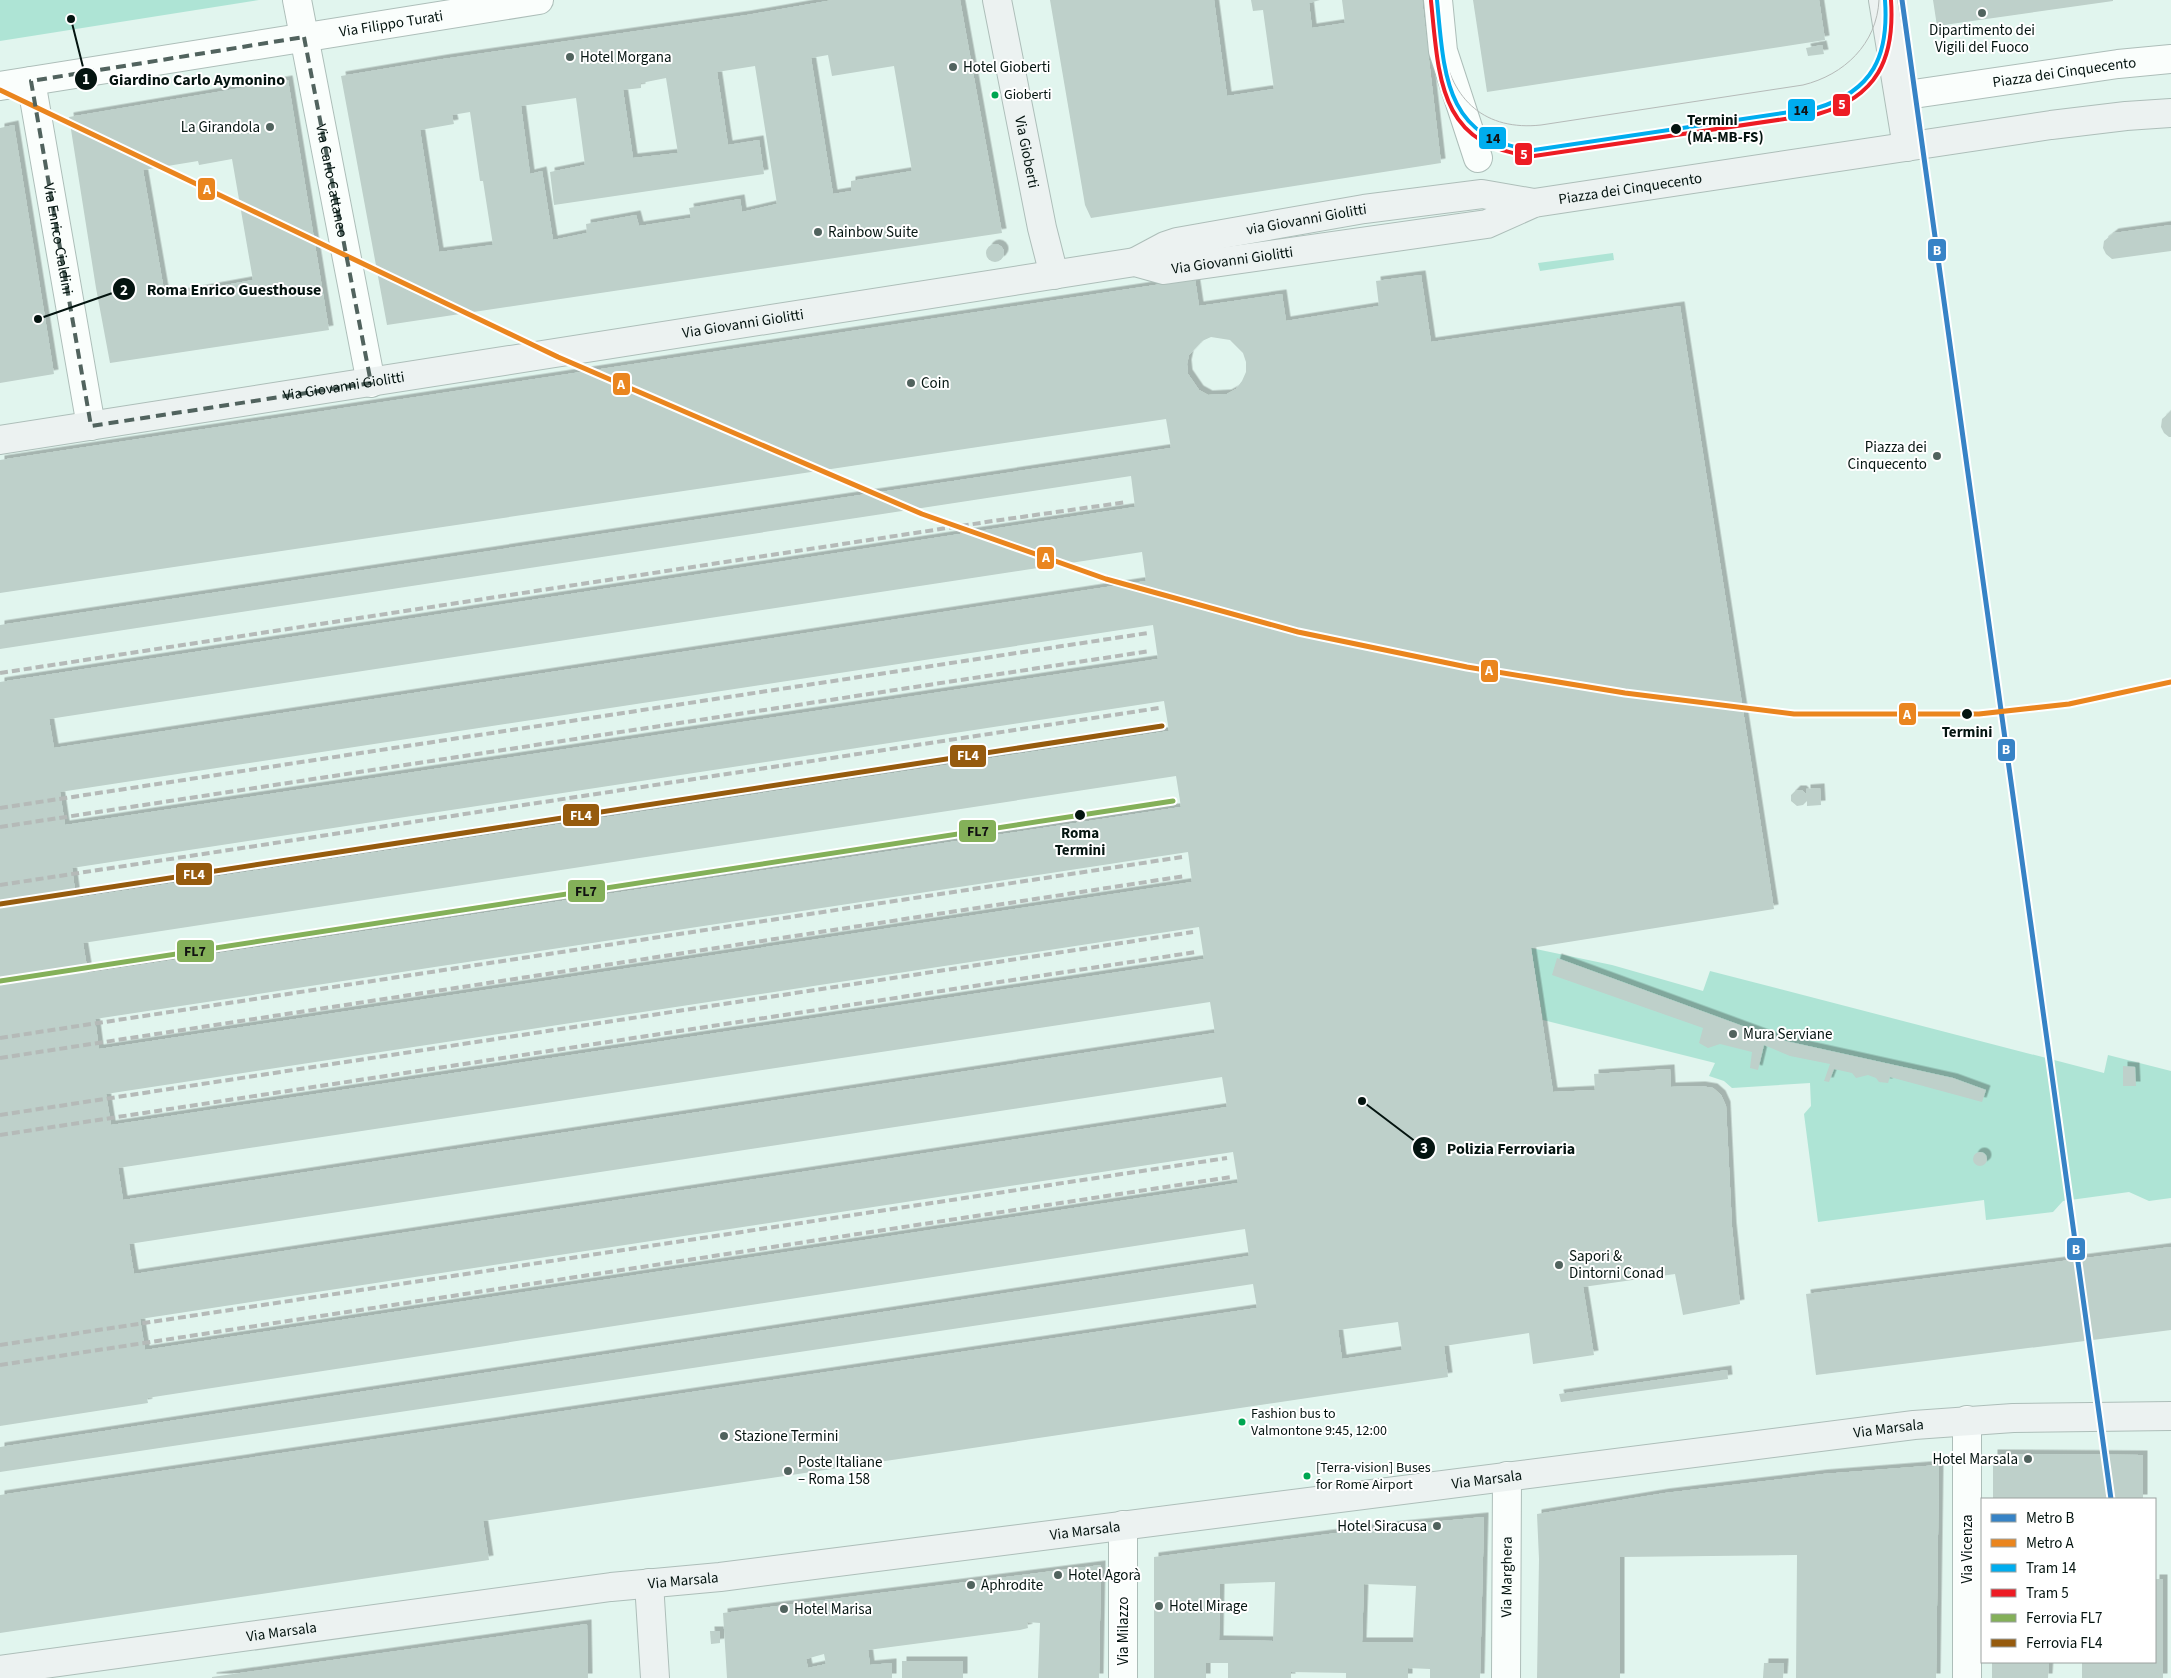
<svg xmlns="http://www.w3.org/2000/svg" width="2171" height="1678" viewBox="0 0 2171 1678" font-family="'Source Sans 3',sans-serif">
  <style>
    .green { fill: #aee4d5 }
    .building { fill: #bed0ca; fill-rule: evenodd; filter: url(#shadow) }
    .lines { fill: none; stroke-linecap: round; stroke-linejoin: round }
    .street-casing { stroke: #adbeb9; stroke-width: 30 }
    .secondary-casing { stroke: #adbeb9; stroke-width: 30 }
    .street { stroke: #fafefc; stroke-width: 28 }
    .secondary { stroke: #ecf2f1; stroke-width: 28 }
    .tram { stroke: #b5bab8; stroke-width: 1 }
    .rail { stroke: #b5bab8; stroke-width: 4; stroke-dasharray: 8 4; stroke-linecap: butt }
    .rail-1-casing { stroke: #fff; stroke-width: 9 }
    .rail-2-casing { stroke: #fff; stroke-width: 9 }
    .rail-1 { stroke: #84b059; stroke-width: 5 }
    .rail-2 { stroke: #965b0e; stroke-width: 5 }
    .tram-1-casing { stroke: #fff; stroke-width: 8 }
    .tram-2-casing { stroke: #fff; stroke-width: 8 }
    .tram-1 { stroke: #00adef; stroke-width: 4 }
    .tram-2 { stroke: #ed1c24; stroke-width: 4 }
    .metro-1-casing { stroke: #fff; stroke-width: 9 }
    .metro-2-casing { stroke: #fff; stroke-width: 9 }
    .metro-1 { stroke: #3783c6; stroke-width: 5 }
    .metro-2 { stroke: #ea851e; stroke-width: 5 }
    .marked { fill: none; stroke: #51635e; stroke-width: 4; stroke-dasharray: 10 6; stroke-linejoin: round }
    .poi-dot { fill: #51635e; stroke: #fff; stroke-width: 2 }
    .bus-dot { fill: #00a651; stroke: #fff; stroke-width: 2 }
    .stop-dot { fill: #041410; stroke: #fff; stroke-width: 2 }
    .labels { text-anchor: middle; dominant-baseline: central; stroke-width: 4; stroke-linejoin: round; paint-order: stroke }
    .bus-label { font-size: 14px; fill: #041410; stroke: #fff; text-anchor: start }
    .street-label { font-size: 15px; fill: #041410; stroke: #fff }
    .poi-label { font-size: 15px; fill: #041410; stroke: #fff; text-anchor: start }
    .stop-label { font-size: 15px; font-weight: bold; fill: #041410; stroke: #fff }
    .leader { fill: none; stroke: #041410; stroke-width: 2 }
    .callout-dot { fill: #041410; stroke: #fff; stroke-width: 2 }
    .mark-label { font-size: 15px; text-anchor: middle; font-weight: bold; fill: #fff }
    .callout-label { font-size: 16px; text-anchor: middle; font-weight: bold; fill: #041410; stroke: #fff; stroke-width: 4; stroke-linejoin: round; paint-order: stroke }
    .line-badge { stroke: #fff; stroke-width: 2 }
    .badge-label { font-size: 14px; text-anchor: middle; font-weight: bold; fill: #fff }
    .pale-badge-label { font-size: 14px; text-anchor: middle; font-weight: bold; fill: #111 }
  </style>
  <defs>
    <filter id="shadow"><feDropShadow dx="4.5" dy="-4.5" stdDeviation="0" flood-color="#0004"/></filter>
  </defs>
  <rect width="100%" height="100%" fill="#e1f5ee"/>
  <g class="green">
    <polygon points="0,0 259,0 0,41"/>
    <polygon points="1613,253 1614,260 1540,271 1538,263"/>
    <polygon points="1531,948 1612,965 1703,991 1710,971 2104,1073 2108,1055 2171,1071 2171,1198 2149,1201 2129,1192 2063,1201 2053,1212 1986,1220 1984,1200 1818,1222 1804,1114 1811,1106 1810,1083 1732,1088 1724,1081 1709,1076 1715,1063 1543,1020"/>
  </g>
  <g class="building">
    <path d="M833 0H960L1002 233 387 325 341 76 443 59 747 15ZM828 55 832 76 894 66 912 171 851 181V191L833 194 811 58ZM755 66 777 204 742 212 740 199 689 208 691 218 639 226 636 215 586 224 587 233 553 240 542 171 530 174 521 106 576 98 585 165 550 172 554 205 764 174 759 140 728 145 717 72ZM666 78 678 153 633 158 623 90 641 88V83ZM470 112 480 181H483L493 245 439 252 420 130 454 124 452 115Z"/>
    <polygon points="1050,0 1214,0 1227,96 1274,89 1263,10 1253,11 1251,0 1320,0 1309,3 1312,28 1345,23 1342,0 1422,0 1441,163 1091,218 1085,205"/>
    <polygon points="1473,0 1819,0 1825,40 1487,92"/>
    <polygon points="1933,0 2113,0 2113,1 1937,26"/>
    <polygon points="1822,45 1824,54 1808,56 1806,48"/>
    <path d="M288 80 329 330 110 363 96 288 69 117ZM232 159 253 280 165 296 143 170 198 161 199 165Z"/>
    <polygon points="14,125 54,374 0,383 0,128"/>
    <polygon points="2171,225 2171,251 2112,259 2106,254 2103,248 2104,241 2114,233"/>
    <circle cx="995" cy="253" r="9"/>
    <path d="M1421 275 1431 342 1680 306 1774 909 1531 948 1553 1092 1595 1090 1594 1074 1670 1069 1671 1087 1701 1086 1713 1088 1721 1095 1726 1106 1732 1227 1740 1304 1683 1315 1675 1274 1583 1287 1594 1355 1533 1364 1529 1333 1444 1346 1448 1377 483 1521 489 1560 0 1633V1495L1257 1308 1253 1284 0 1472V1447L1249 1256 1245 1229 147 1398 148 1403 0 1426V682L1135 507 1131 476 0 649V625L1171 448 1166 419 0 593V460L1195 279 1199 306 1282 294 1286 321 1379 306 1376 281ZM1211 337 1230 340 1243 353 1246 362V372L1242 381 1236 389 1227 394 1208 395 1199 390 1188 374 1187 364 1189 355 1202 341ZM1142 552 1146 581 54 748 49 719ZM1153 625 1158 659 65 825 60 792ZM1164 701 1169 731 76 898 72 868ZM1176 776 1181 807 88 973 83 943ZM1188 852 1192 882 99 1049 95 1019ZM1199 927 1204 959 111 1125 106 1094ZM1210 1002 1215 1033 123 1200 118 1168ZM1222 1077 1227 1107 134 1274 129 1244ZM1233 1152 1238 1183 145 1350 140 1319ZM1398 1322 1402 1350 1342 1359 1338 1330Z"/>
    <polygon points="2171,411 2171,437 2169,437 2164,433 2161,427 2162,419"/>
    <polygon points="1820,788 1821,805 1807,806 1807,801 1803,805 1797,806 1791,801 1791,795 1796,790 1802,790 1806,794 1806,789"/>
    <polygon points="1557,958 1781,1040 1953,1078 1986,1090 1982,1102 1890,1077 1888,1083 1879,1082 1876,1078 1868,1075 1856,1078 1852,1073 1834,1069 1829,1082 1824,1081 1830,1064 1790,1056 1764,1045 1758,1070 1750,1068 1752,1052 1720,1044 1708,1048 1699,1043 1703,1028 1552,975"/>
    <polygon points="2123,1066 2135,1067 2136,1086 2123,1086"/>
    <circle cx="1980" cy="1159" r="7"/>
    <polygon points="2171,1247 2171,1330 1816,1375 1806,1294"/>
    <polygon points="1727,1370 1728,1379 1561,1402 1559,1394"/>
    <polygon points="1993,1454 2143,1455 2143,1499 1993,1499"/>
    <polygon points="1939,1465 1936,1678 1796,1678 1797,1555 1620,1557 1620,1678 1537,1678 1539,1559 1537,1514 1665,1493 1823,1474"/>
    <path d="M1484 1517 1480 1678H1430V1669L1408 1668V1678H1346V1673L1291 1672V1678H1228V1663H1206V1678H1154V1557L1390 1526ZM1275 1582 1273 1641 1219 1640 1220 1584ZM1364 1584 1416 1586 1413 1642H1362Z"/>
    <path d="M1101 1565 1099 1678H1038L1040 1623 1027 1622 1028 1628 1020 1630 868 1650 870 1665 892 1663V1678H727L723 1613ZM824 1654 826 1664 808 1668 806 1659Z"/>
    <polygon points="2155,1579 2163,1579 2163,1678 2082,1678 2082,1662 2155,1662"/>
    <polygon points="587,1624 588,1678 212,1678 212,1677"/>
    <polygon points="710,1631 720,1631 720,1643 711,1644"/>
    <rect x="902" y="1661" width="61" height="17"/>
    <polygon points="1992,1662 2049,1662 2048,1678 1992,1678"/>
    <polygon points="1764,1663 1784,1663 1783,1678 1763,1678"/>
  </g>
  <g class="lines">
    <g class="street-casing">
      <g id="street">
        <path id="s1" d="M297 0 371 383"/>
        <polyline points="1438,0 1443,51 1478,158"/>
        <path id="s2" d="M31 81 91 426"/>
        <path id="s3" d="M0 86 539 0"/>
        <path id="s4" d="M1900 96 2118 64 2171 59"/>
        <polyline points="1123,1678 1123,1525"/>
        <path id="s5" d="M1506 1678 1507 1476"/>
        <polyline points="1967,1678 1967,1420"/>
      </g>
    </g>
    <g class="secondary-casing">
      <g id="secondary">
        <path id="s6" d="M997 0 1042 228 1054 275"/>
        <polyline points="1883,0 1907,147"/>
        <path id="s7" d="M1135 262 1165 246 1177 242 1364 209 1482 194 1534 203"/>
        <path id="s8" d="M0 440 1135 262 1164 270 1487 224 1534 203 2051 125 2126 116 2171 113"/>
        <polyline points="649,1583 655,1678"/>
        <path id="s9" d="M0 1670 611 1587 720 1577 1914 1425 2013 1418 2171 1416"/>
      </g>
    </g>
    <use href="#street" class="street"/>
    <use href="#secondary" class="secondary"/>
    <path class="tram" d="M1443 46C1451 101 1486 131 1541 125L1803 85C1844 75 1877 44 1879 0"/>
    <g class="rail">
      <polyline points="0,673 993,521 1127,502"/>
      <polyline points="0,808 1148,633"/>
      <polyline points="0,827 1150,651"/>
      <polyline points="0,885 1159,708"/>
      <polyline points="0,1038 1182,857"/>
      <polyline points="0,1058 1185,876"/>
      <polyline points="0,1115 1193,932"/>
      <polyline points="0,1135 1196,952"/>
      <polyline points="0,1345 1227,1158"/>
      <polyline points="0,1365 1231,1177"/>
    </g>
    <g class="rail-1-casing">
      <polyline id="rail-1" points="0,981 1173,801"/>
    </g>
    <g class="rail-2-casing">
      <polyline id="rail-2" points="0,904 1162,726"/>
    </g>
    <use href="#rail-1" class="rail-1"/>
    <use href="#rail-2" class="rail-2"/>
    <g class="tram-1-casing">
      <path id="tram-1" d="M1437 0C1444 72 1444 141 1534 150L1817 108C1873 91 1889 56 1885 0"/>
    </g>
    <g class="tram-2-casing">
      <path id="tram-2" d="M1431 1C1439 77 1438 148 1534 156L1818 114C1877 97 1895 59 1891 0"/>
    </g>
    <use href="#tram-1" class="tram-1"/>
    <use href="#tram-2" class="tram-2"/>
    <g class="metro-1-casing">
      <polyline id="metro-1" points="1902,0 2111,1499"/>
    </g>
    <g class="metro-2-casing">
      <polyline id="metro-2" points="0,90 558,357 922,514 1106,579 1298,632 1467,667 1625,693 1794,714 1979,714 2069,704 2171,682"/>
    </g>
    <use href="#metro-1" class="metro-1"/>
    <use href="#metro-2" class="metro-2"/>
  </g>
  <path class="marked" d="M304 37 371 383 91 426 31 81Z"/>
  <g class="poi-dot">
    <circle cx="1982" cy="13" r="5"/>
    <circle cx="570" cy="57" r="5"/>
    <circle cx="953" cy="67" r="5"/>
    <circle cx="270" cy="127" r="5"/>
    <circle cx="818" cy="232" r="5"/>
    <circle cx="911" cy="383" r="5"/>
    <circle cx="1937" cy="456" r="5"/>
    <circle cx="1733" cy="1034" r="5"/>
    <circle cx="1559" cy="1265" r="5"/>
    <circle cx="724" cy="1436" r="5"/>
    <circle cx="2028" cy="1459" r="5"/>
    <circle cx="788" cy="1471" r="5"/>
    <circle cx="1437" cy="1526" r="5"/>
    <circle cx="1058" cy="1575" r="5"/>
    <circle cx="971" cy="1585" r="5"/>
    <circle cx="1159" cy="1606" r="5"/>
    <circle cx="784" cy="1609" r="5"/>
  </g>
  <g class="bus-dot">
    <circle cx="995" cy="95" r="4.5"/>
    <circle cx="1242" cy="1422" r="4.5"/>
    <circle cx="1307" cy="1476" r="4.5"/>
  </g>
  <g class="stop-dot">
    <circle cx="1676" cy="129" r="6"/>
    <circle cx="1967" cy="714" r="6"/>
    <circle cx="1080" cy="815" r="6"/>
  </g>
  <g class="labels">
    <g class="bus-label">
      <text x="1004" y="95">Gioberti</text>
      <text x="1251" y="1414">Fashion bus to<tspan x="1251" dy="17">Valmontone 9:45, 12:00</tspan></text>
      <text x="1316" y="1468">[Terra-vision] Buses<tspan x="1316" dy="17">for Rome Airport</tspan></text>
    </g>
    <g class="street-label">
      <text stroke="none"><textPath href="#s3" startOffset="396">Via Filippo Turati</textPath></text>
      <text stroke="none"><textPath href="#s4" startOffset="166">Piazza dei Cinquecento</textPath></text>
      <text stroke="none"><textPath href="#s6" startOffset="155">Via Gioberti</textPath></text>
      <text stroke="none"><textPath href="#s1" startOffset="184">Via Carlo Cattaneo</textPath></text>
      <text stroke="none"><textPath href="#s8" startOffset="1654">Piazza dei Cinquecento</textPath></text>
      <text stroke="none"><textPath href="#s7" startOffset="178">via Giovanni Giolitti</textPath></text>
      <text stroke="none"><textPath href="#s2" startOffset="160">Via Enrico Cialdini</textPath></text>
      <text stroke="none"><textPath href="#s8" startOffset="1248">Via Giovanni Giolitti</textPath></text>
      <text stroke="none"><textPath href="#s8" startOffset="752">Via Giovanni Giolitti</textPath></text>
      <text stroke="none"><textPath href="#s8" startOffset="348">Via Giovanni Giolitti</textPath></text>
      <text stroke="none"><textPath href="#s9" startOffset="1904">Via Marsala</textPath></text>
      <text stroke="none"><textPath href="#s9" startOffset="1499">Via Marsala</textPath></text>
      <text stroke="none"><textPath href="#s9" startOffset="1094">Via Marsala</textPath></text>
      <text transform="translate(1967 1549) rotate(-90)">Via Vicenza</text>
      <text stroke="none"><textPath href="#s5" startOffset="101">Via Marghera</textPath></text>
      <text stroke="none"><textPath href="#s9" startOffset="689">Via Marsala</textPath></text>
      <text transform="translate(1123 1631) rotate(-90)">Via Milazzo</text>
      <text stroke="none"><textPath href="#s9" startOffset="284">Via Marsala</textPath></text>
    </g>
    <g class="poi-label">
      <text x="1982" y="30" text-anchor="middle">Dipartimento dei<tspan x="1982" dy="17">Vigili del Fuoco</tspan></text>
      <text x="580" y="57">Hotel Morgana</text>
      <text x="963" y="67">Hotel Gioberti</text>
      <text x="260" y="127" text-anchor="end">La Girandola</text>
      <text x="828" y="232">Rainbow Suite</text>
      <text x="921" y="383">Coin</text>
      <text x="1927" y="447" text-anchor="end">Piazza dei<tspan x="1927" dy="17">Cinquecento</tspan></text>
      <text x="1743" y="1034">Mura Serviane</text>
      <text x="1569" y="1256">Sapori &amp;<tspan x="1569" dy="17">Dintorni Conad</tspan></text>
      <text x="734" y="1436">Stazione Termini</text>
      <text x="2018" y="1459" text-anchor="end">Hotel Marsala</text>
      <text x="798" y="1462">Poste Italiane<tspan x="798" dy="17">– Roma 158</tspan></text>
      <text x="1427" y="1526" text-anchor="end">Hotel Siracusa</text>
      <text x="1068" y="1575">Hotel Agorà</text>
      <text x="981" y="1585">Aphrodite</text>
      <text x="1169" y="1606">Hotel Mirage</text>
      <text x="794" y="1609">Hotel Marisa</text>
    </g>
    <g class="stop-label">
      <text x="1687" y="120" text-anchor="start">Termini<tspan x="1687" dy="17">(MA-MB-FS)</tspan></text>
      <text x="1967" y="732">Termini</text>
      <text x="1080" y="833">Roma<tspan x="1080" dy="17">Termini</tspan></text>
    </g>
  </g>
  <path class="leader" d="M71 19L86 79M38 319L124 289M1362 1101L1424 1148"/>
  <g class="callout-dot">
    <circle cx="71" cy="19" r="5"/>
    <circle cx="38" cy="319" r="5"/>
    <circle cx="1362" cy="1101" r="5"/>
    <circle cx="86" cy="79" r="12"/>
    <circle cx="124" cy="289" r="12"/>
    <circle cx="1424" cy="1148" r="12"/>
  </g>
  <g class="mark-label">
    <text x="86" y="84">1</text>
    <text x="124" y="295">2</text>
    <text x="1424" y="1153">3</text>
  </g>
  <g class="callout-label">
    <text x="197" y="85">Giardino Carlo Aymonino</text>
    <text x="234" y="295">Roma Enrico Guesthouse</text>
    <text x="1511" y="1154">Polizia Ferroviaria</text>
  </g>
  <g class="line-badge">
    <rect x="1832" y="93" width="19" height="24" rx="5" fill="#ed1c24"/>
    <rect x="1787" y="98" width="29" height="24" rx="5" fill="#00adef"/>
    <rect x="1478" y="126" width="29" height="24" rx="5" fill="#00adef"/>
    <rect x="1514" y="142" width="19" height="24" rx="5" fill="#ed1c24"/>
    <rect x="197" y="177" width="19" height="24" rx="5" fill="#ea851e"/>
    <rect x="1927" y="238" width="20" height="24" rx="5" fill="#3783c6"/>
    <rect x="612" y="372" width="19" height="24" rx="5" fill="#ea851e"/>
    <rect x="1036" y="546" width="19" height="24" rx="5" fill="#ea851e"/>
    <rect x="1480" y="659" width="19" height="24" rx="5" fill="#ea851e"/>
    <rect x="1898" y="702" width="19" height="24" rx="5" fill="#ea851e"/>
    <rect x="1997" y="738" width="19" height="24" rx="5" fill="#3783c6"/>
    <rect x="949" y="744" width="38" height="24" rx="5" fill="#965b0e"/>
    <rect x="562" y="803" width="38" height="24" rx="5" fill="#965b0e"/>
    <rect x="958" y="819" width="39" height="24" rx="5" fill="#84b059"/>
    <rect x="175" y="862" width="38" height="24" rx="5" fill="#965b0e"/>
    <rect x="567" y="879" width="39" height="24" rx="5" fill="#84b059"/>
    <rect x="176" y="939" width="39" height="24" rx="5" fill="#84b059"/>
    <rect x="2066" y="1237" width="20" height="24" rx="5" fill="#3783c6"/>
  </g>
  <g class="badge-label">
    <text x="1842" y="109">5</text>
    <text x="1524" y="159">5</text>
    <text x="207" y="194">A</text>
    <text x="1937" y="255">B</text>
    <text x="621" y="389">A</text>
    <text x="1046" y="562">A</text>
    <text x="1489" y="675">A</text>
    <text x="1907" y="719">A</text>
    <text x="2006" y="754">B</text>
    <text x="968" y="760">FL4</text>
    <text x="581" y="820">FL4</text>
    <text x="194" y="879">FL4</text>
    <text x="2076" y="1254">B</text>
  </g>
  <g class="pale-badge-label">
    <text x="1801" y="115">14</text>
    <text x="1493" y="143">14</text>
    <text x="978" y="836">FL7</text>
    <text x="586" y="896">FL7</text>
    <text x="195" y="956">FL7</text>
  </g>
  <rect x="1981" y="1498" width="175" height="165" fill="#ffffff" stroke="#9ba19f"/>
  <rect x="1991" y="1514" width="25" height="8" fill="#3783c6" stroke="#9ba19f"/>
  <text x="2026" y="1523" font-size="15" fill="#041410">Metro B</text>
  <rect x="1991" y="1539" width="25" height="8" fill="#ea851e" stroke="#9ba19f"/>
  <text x="2026" y="1548" font-size="15" fill="#041410">Metro A</text>
  <rect x="1991" y="1564" width="25" height="8" fill="#00adef" stroke="#9ba19f"/>
  <text x="2026" y="1573" font-size="15" fill="#041410">Tram 14</text>
  <rect x="1991" y="1589" width="25" height="8" fill="#ed1c24" stroke="#9ba19f"/>
  <text x="2026" y="1598" font-size="15" fill="#041410">Tram 5</text>
  <rect x="1991" y="1614" width="25" height="8" fill="#84b059" stroke="#9ba19f"/>
  <text x="2026" y="1623" font-size="15" fill="#041410">Ferrovia FL7</text>
  <rect x="1991" y="1639" width="25" height="8" fill="#965b0e" stroke="#9ba19f"/>
  <text x="2026" y="1648" font-size="15" fill="#041410">Ferrovia FL4</text>
</svg>
